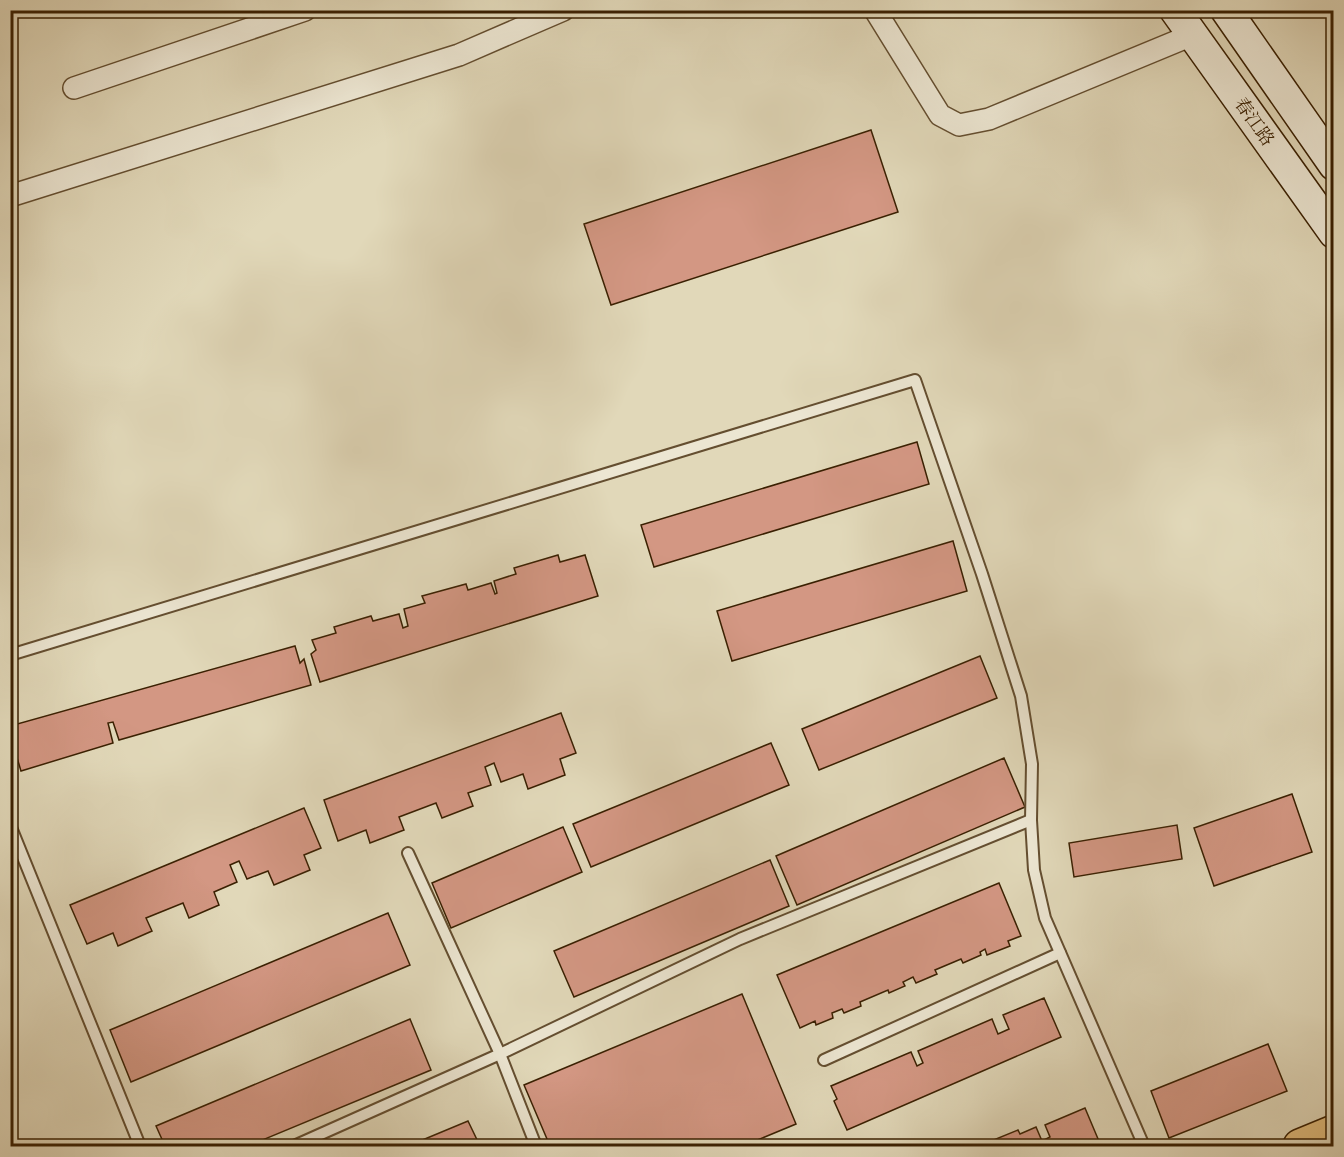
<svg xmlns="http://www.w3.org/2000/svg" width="1344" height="1157" viewBox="0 0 1344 1157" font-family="'IM FELL Double Pica','Noto Serif SC',serif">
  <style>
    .building { fill: #d39783; stroke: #3a2002; stroke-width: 1.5 }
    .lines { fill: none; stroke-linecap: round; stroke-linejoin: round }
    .service-casing { stroke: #644e30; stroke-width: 14 }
    .minor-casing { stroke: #644e30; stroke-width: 24 }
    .secondary-casing { stroke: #3a2002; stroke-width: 33 }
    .primary-casing { stroke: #3a2002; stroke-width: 36 }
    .service { stroke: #ece6d2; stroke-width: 10 }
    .minor { stroke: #ece6d2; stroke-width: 21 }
    .secondary { stroke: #ece6d2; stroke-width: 30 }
    .primary { stroke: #e0bc7c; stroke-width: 33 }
    .labels { text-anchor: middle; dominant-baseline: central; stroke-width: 6; stroke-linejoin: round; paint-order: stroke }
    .street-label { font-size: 18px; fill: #3a2002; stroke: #ece6d2 }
  </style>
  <rect width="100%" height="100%" fill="#e1d8b9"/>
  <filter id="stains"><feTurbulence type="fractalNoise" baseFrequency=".00333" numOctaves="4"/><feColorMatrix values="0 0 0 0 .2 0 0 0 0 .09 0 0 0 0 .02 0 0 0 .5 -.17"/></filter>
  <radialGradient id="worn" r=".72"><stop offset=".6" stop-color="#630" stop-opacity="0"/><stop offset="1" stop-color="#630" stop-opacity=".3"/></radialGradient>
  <g class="building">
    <polygon points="871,130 898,212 611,305 584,224"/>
    <polygon points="917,442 929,484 654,567 641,525"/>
    <polygon points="953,541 967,591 732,661 717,611"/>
    <polygon points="558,555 560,562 585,555 598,596 320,682 311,654 316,650 312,640 336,633 334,627 371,616 373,621 399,614 403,628 408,626 404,609 425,603 422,596 466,584 468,590 491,583 495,594 497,593 494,581 516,574 514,568"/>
    <polygon points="295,646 300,663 304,659 311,685 119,740 113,722 108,723 113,743 21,771 15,751 11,750 10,726"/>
    <polygon points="980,656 997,698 819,770 802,729"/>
    <polygon points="561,713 576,753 560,759 565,775 528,789 523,774 501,782 494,763 485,767 491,785 468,793 473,806 442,818 436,803 399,817 404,830 370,843 366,830 338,841 324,800"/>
    <polygon points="771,743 789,785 591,867 573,824"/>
    <polygon points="1004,758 1025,807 797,905 776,856"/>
    <polygon points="1292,794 1312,852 1214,886 1194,828"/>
    <polygon points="304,808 321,848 304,855 310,870 274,885 268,871 247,879 239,861 230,865 237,882 214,892 219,905 189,918 183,903 146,918 152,931 118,946 113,933 87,944 70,905"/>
    <polygon points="1177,825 1182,859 1074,877 1069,843"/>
    <polygon points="563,827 582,872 451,928 432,883"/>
    <polygon points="770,860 789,906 574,997 554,951"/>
    <polygon points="999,883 1021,936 1008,941 1010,946 987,955 985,949 980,952 981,955 963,963 961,959 935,970 937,974 916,983 913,977 903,982 905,986 889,993 888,990 860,1002 861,1006 844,1013 842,1009 832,1013 833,1018 816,1025 815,1021 800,1028 777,975"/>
    <polygon points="388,913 410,965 131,1082 110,1030"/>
    <polygon points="742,994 796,1124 743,1146 550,1146 524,1085"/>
    <polygon points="1044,998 1061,1037 847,1130 834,1101 837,1099 831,1086 911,1052 917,1066 923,1063 918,1051 992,1019 998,1034 1009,1029 1003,1015"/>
    <polygon points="410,1019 431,1070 248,1146 165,1146 156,1126"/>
    <polygon points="1268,1044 1287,1091 1169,1138 1151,1091"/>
    <polygon points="1085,1108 1101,1146 979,1146 1018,1130 1020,1134 1036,1127 1042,1141 1050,1137 1045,1125"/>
    <polygon points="468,1121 480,1146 408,1146"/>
  </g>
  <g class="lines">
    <g class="service-casing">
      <g id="service">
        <polyline points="10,655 915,380 982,574 1021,696 1032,764 1031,820 1034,870 1045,918 1144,1146"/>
        <polyline points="10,825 140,1146"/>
        <polyline points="408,853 500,1054 536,1146"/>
        <polyline points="824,1060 1060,953"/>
        <polyline points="294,1146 500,1054 740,939 1031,820"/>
      </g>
    </g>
    <g class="minor-casing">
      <g id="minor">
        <polyline points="875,10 940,115 959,125 989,119 1192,35"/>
        <polyline points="74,88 305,10"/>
        <polyline points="10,196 459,55 563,10"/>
      </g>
    </g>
    <g class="secondary-casing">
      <g id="secondary">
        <polyline points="1175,10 1334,233"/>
        <polyline points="1226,10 1334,165"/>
      </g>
    </g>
    <g class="primary-casing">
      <polyline id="primary" points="1300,1146 1334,1132"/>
    </g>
    <use href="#service" class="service"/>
    <use href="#minor" class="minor"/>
    <use href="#secondary" class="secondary"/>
    <use href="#primary" class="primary"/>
  </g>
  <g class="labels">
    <g class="street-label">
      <text transform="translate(1254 122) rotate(55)">春江路</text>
    </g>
  </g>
  <rect width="1344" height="1157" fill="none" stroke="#e1d8b9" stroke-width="36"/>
  <rect x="12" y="12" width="1320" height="1133" fill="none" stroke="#3a2002" stroke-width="3"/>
  <rect x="18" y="18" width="1308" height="1121" fill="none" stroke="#3a2002" stroke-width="1.5"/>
  <rect width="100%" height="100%" filter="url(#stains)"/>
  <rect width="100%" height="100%" fill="url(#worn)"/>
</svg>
